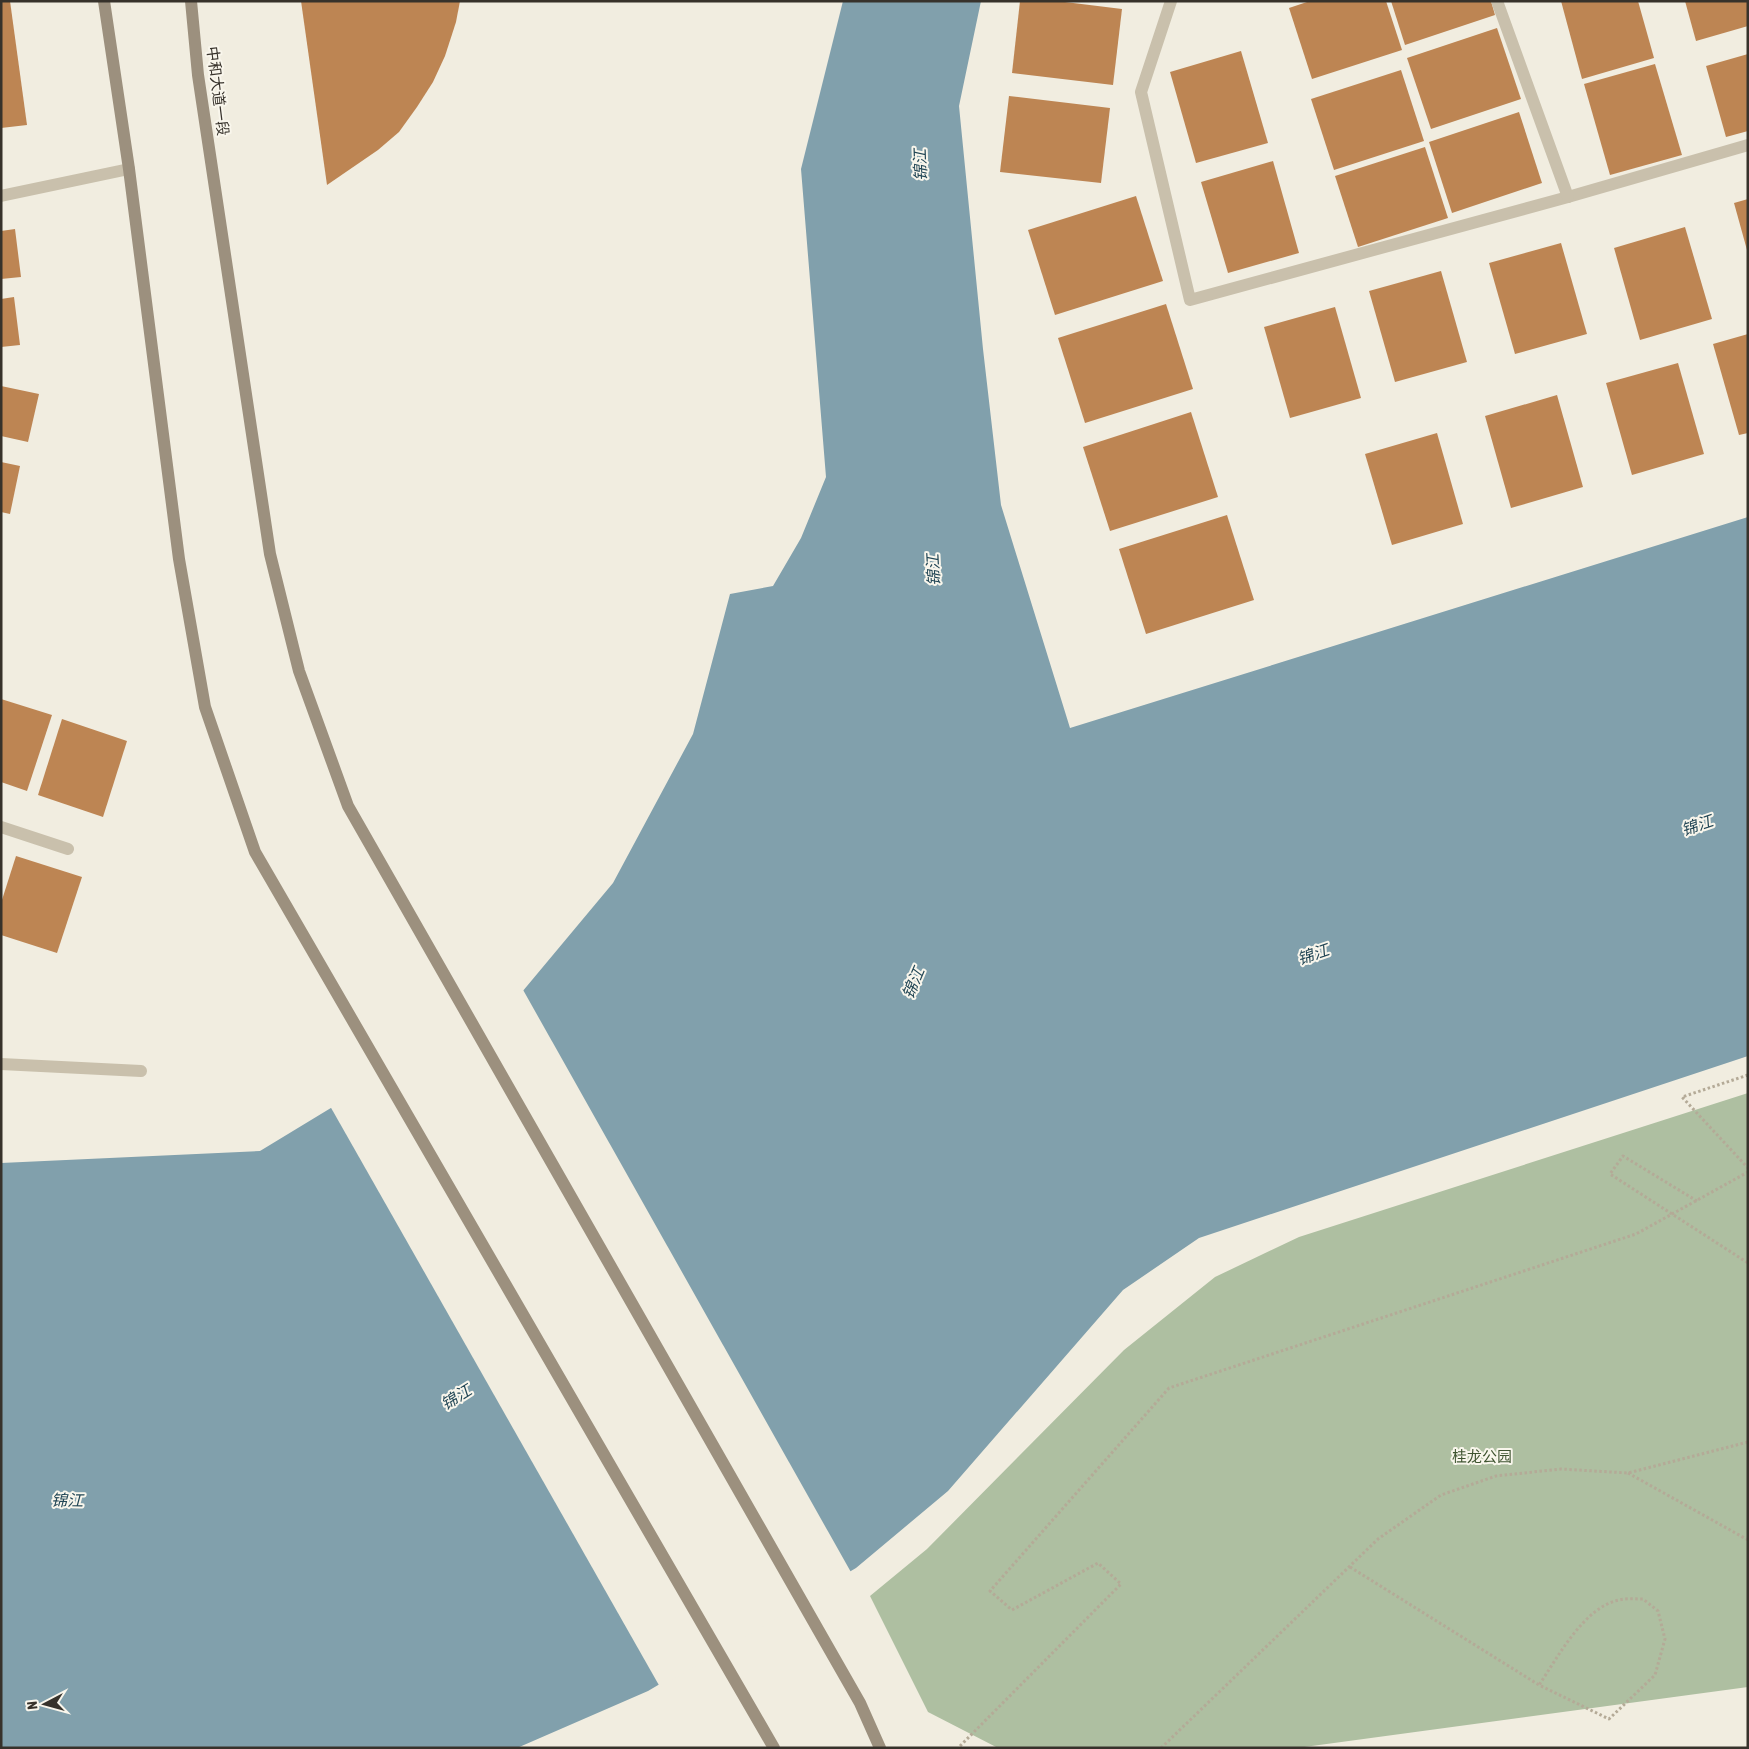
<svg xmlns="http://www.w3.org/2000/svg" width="1749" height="1749" viewBox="0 0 1749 1749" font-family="'Asap Condensed','Noto Sans SC',sans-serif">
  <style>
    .green { fill: #aebfa1 }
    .water { fill: #81a0ac }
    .pier { fill: #f1ede0 }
    .building { fill: #bd8553 }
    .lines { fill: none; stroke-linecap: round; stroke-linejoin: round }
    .path { stroke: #b4aa97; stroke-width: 3; stroke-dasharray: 2.5 2.5; stroke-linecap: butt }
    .minor { stroke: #c9c0ac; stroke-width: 12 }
    .secondary { stroke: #9c907e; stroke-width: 12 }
    .path-bridge { stroke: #b4aa97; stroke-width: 3; stroke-dasharray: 2.5 2.5; stroke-linecap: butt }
    .labels { text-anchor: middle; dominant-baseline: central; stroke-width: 4; stroke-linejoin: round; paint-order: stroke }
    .street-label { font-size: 15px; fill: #37322b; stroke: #f9f6ec }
    .park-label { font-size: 15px; fill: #3f5430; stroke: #f9f6ec }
    .water-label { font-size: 16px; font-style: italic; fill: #234756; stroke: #f9f6ec }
  </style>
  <rect width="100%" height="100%" fill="#f1ede0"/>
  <polygon class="green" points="1748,1093 1748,1687 1297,1748 998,1748 928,1712 870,1596 927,1549 1124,1350 1215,1277 1299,1237"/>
  <polygon class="water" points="843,1 981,1 959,106 983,349 1001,505 1070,728 1748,517 1748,1056 1199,1238 1123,1290 948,1491 856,1568 648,1691 517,1748 1,1748 1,1163 260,1151 522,992 613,883 693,734 730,594 773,586 801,538 826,477 801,169"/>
  <polygon class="pier" points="522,988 852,1574 660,1687 330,1106"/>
  <g class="building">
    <polygon points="1,1 10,1 27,125 1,128"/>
    <polygon points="301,1 460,1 456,22 445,56 433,82 417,107 399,132 378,150 327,185"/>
    <polygon points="1020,1 1057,1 1122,9 1113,85 1012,73"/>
    <polygon points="1310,1 1386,1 1402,50 1312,79 1289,8"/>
    <polygon points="1391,1 1491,1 1495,15 1405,45"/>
    <polygon points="1561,1 1638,1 1654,58 1582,79"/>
    <polygon points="1685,1 1748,1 1748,26 1696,41"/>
    <polygon points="1497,28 1521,99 1431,129 1407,58"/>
    <polygon points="1241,51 1268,143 1196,163 1170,72"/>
    <polygon points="1748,54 1748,131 1726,137 1706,66"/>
    <polygon points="1655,64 1682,155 1610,175 1584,84"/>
    <polygon points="1401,70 1424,141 1334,170 1311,99"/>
    <polygon points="1009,96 1110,108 1101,183 1000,172"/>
    <polygon points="1519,112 1542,183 1452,213 1429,142"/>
    <polygon points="1425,147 1448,218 1358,247 1335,176"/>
    <polygon points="1273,161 1299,253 1228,273 1201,182"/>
    <polygon points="1136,196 1163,281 1055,315 1028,230"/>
    <polygon points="1748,199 1748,250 1747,250 1734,203"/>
    <polygon points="1685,227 1712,319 1640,340 1614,248"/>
    <polygon points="15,229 21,277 1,279 1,231"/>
    <polygon points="1561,243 1587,334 1515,354 1489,263"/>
    <polygon points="1441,271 1467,362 1395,382 1369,291"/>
    <polygon points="14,297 20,345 1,347 1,299"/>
    <polygon points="1166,304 1193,389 1085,423 1058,338"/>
    <polygon points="1335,307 1361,398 1290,418 1264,327"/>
    <polygon points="1748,334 1748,433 1739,435 1713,344"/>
    <polygon points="1678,363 1704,454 1632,475 1606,383"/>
    <polygon points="1,386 39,394 28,442 1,436"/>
    <polygon points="1557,395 1583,487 1511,508 1485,416"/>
    <polygon points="1191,412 1218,497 1110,531 1083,447"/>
    <polygon points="1437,433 1463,524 1392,545 1365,454"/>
    <polygon points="1,462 20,466 10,514 1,512"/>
    <polygon points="1227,515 1254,600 1146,634 1119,549"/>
    <polygon points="1,699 52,715 27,791 1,782"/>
    <polygon points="62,719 127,741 103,817 38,795"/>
    <polygon points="16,856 82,877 57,953 1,935 1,903"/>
  </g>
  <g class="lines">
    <g class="path">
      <polyline points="1748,1075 1682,1097 1748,1168"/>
      <polyline points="1628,1473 1748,1540"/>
      <path d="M1350 1567 1539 1685 1609 1719 1655 1675 1665 1639 1658 1611 1643 1599C1635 1599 1627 1598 1619 1600 1584 1607 1558 1657 1539 1685"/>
      <polyline points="960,1746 1121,1584 1098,1563 1012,1610 990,1591 1169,1388 1636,1234 1748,1172"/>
      <polyline points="1161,1748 1378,1539 1441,1495 1496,1476 1561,1469 1628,1473 1748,1442"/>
    </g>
    <g class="minor">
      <polyline points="1171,1 1141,92 1190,300 1568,197 1748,145"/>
      <polyline points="1497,1 1568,197"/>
      <polyline points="1,196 129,169"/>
      <polyline points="1,827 68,849"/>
      <polyline points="1,1064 141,1071"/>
    </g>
    <g class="secondary">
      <polyline points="104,1 129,169 179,559 205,707 255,852 774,1748"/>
      <polyline points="191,1 198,75 270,554 299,671 348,806 860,1703 880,1748"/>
    </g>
    <polyline class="path-bridge" points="1697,1201 1623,1156 1610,1174 1748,1263"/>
  </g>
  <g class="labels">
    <g class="street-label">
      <text transform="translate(218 91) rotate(83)">中和大道一段</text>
    </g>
    <g class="park-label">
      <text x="1482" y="1456">桂龙公园</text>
    </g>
    <g class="water-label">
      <text transform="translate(920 165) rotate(-92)">锦江</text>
      <text transform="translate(933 570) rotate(-93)">锦江</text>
      <text transform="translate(1697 825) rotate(-19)">锦江</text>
      <text transform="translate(1313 954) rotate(-19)">锦江</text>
      <text transform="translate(913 983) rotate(-67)">锦江</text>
      <text transform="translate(456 1397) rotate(-32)">锦江</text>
      <text transform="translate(67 1500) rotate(1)">锦江</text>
    </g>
  </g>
  <rect width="1749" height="1749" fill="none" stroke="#37322b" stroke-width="5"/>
  <g transform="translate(45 1704) rotate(264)" stroke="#f9f6ec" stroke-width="4" paint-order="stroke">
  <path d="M0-4L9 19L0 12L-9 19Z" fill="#37322b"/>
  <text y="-8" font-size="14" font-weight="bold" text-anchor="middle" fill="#37322b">N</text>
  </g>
</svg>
